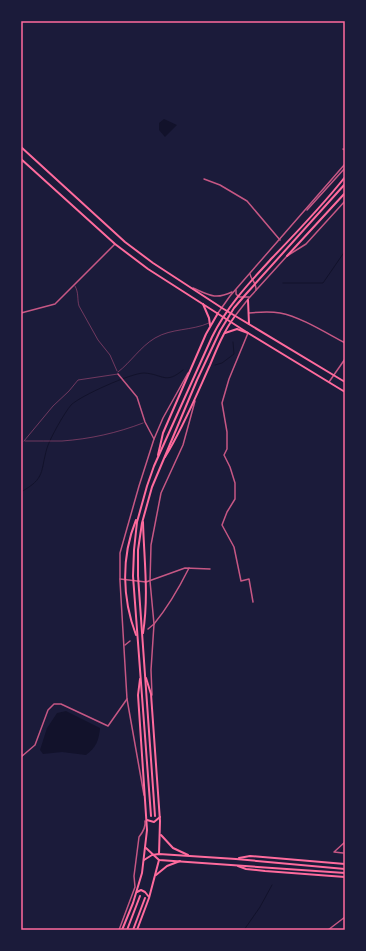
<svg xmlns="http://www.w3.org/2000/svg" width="366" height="951" viewBox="0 0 366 951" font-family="'Open Sans',sans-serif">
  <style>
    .water { fill: #12122b }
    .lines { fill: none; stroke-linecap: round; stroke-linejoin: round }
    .stream { stroke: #12122b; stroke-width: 1 }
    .service { stroke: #c65784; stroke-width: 0.5 }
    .minor { stroke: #c65784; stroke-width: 1.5 }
    .secondary { stroke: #ff6b9d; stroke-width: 2 }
    .primary { stroke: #ff6b9d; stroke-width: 2 }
    .trunk { stroke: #ff6b9d; stroke-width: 2 }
    .neatline { fill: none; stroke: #ff6b9d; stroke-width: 1.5 }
  </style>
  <rect width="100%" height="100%" fill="#1b1b3a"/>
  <g class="water">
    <polygon points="164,119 177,125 165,137 159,130 159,123"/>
    <path d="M66 711 100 728C99 740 96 748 86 755L62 752 43 754 40 750 47 728 57 713Z"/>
  </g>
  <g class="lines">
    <g class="stream">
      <polyline points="283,283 323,283 345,251"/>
      <polyline points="215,365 222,363 234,354 233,342"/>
      <path d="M21 492C46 478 40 472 47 448 50 438 65 412 71 405 80 396 131 373 144 373 163 374 165 385 183 370"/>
      <polyline points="341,851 345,846"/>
      <polyline points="244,930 260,907 272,885"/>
    </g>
    <g class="service">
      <path d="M75 286C79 293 77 299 79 306L98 340 110 355 117 371"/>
      <path d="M118 372C131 362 140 347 155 338 172 328 191 331 209 323"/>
      <polyline points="24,441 53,406 69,391 78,380 118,374"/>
      <path d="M25 441C37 441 50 441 62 441 90 439 117 433 143 423"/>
    </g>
    <g class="minor">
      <polyline points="343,149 345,150"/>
      <polyline points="204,179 220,185 247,201 280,240"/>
      <polyline points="307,210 345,168"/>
      <path d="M250 274C251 280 257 283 256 290"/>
      <path d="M193 288C209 295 215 300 232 292"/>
      <polyline points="236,290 236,294 239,297 249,297"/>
      <polyline points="21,313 55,304 115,244"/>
      <polyline points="218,313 230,296 345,164"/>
      <path d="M249 313C259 312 269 311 280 313 301 317 326 333 345 343"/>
      <polyline points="235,316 249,298 287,256 306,244 345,201"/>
      <polyline points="248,333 229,379 222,403 227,432 227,449 224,455 230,467 235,483 235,499 227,512 222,525 234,547 241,581 249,579 253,602"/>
      <polyline points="118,374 137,397 145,422 154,439 139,486 120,553 120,581 127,699 144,795"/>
      <polyline points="329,382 345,359"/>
      <polyline points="154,439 163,418 188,373"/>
      <polyline points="120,579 146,582 185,568 210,569"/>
      <polyline points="154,624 150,581 151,545 161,493 183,445 195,401"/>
      <path d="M154 624C168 607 179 588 189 568"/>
      <polyline points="148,629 154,624 151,670 152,695"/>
      <polyline points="125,645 130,641"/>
      <polyline points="21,757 35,745 48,710 54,704 61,704 108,726 127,699"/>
      <polyline points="343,853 334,852 345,842"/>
      <path d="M119 930 135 887 134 876 139 837C143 832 146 827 145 821"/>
      <polyline points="328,930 345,917"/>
    </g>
    <g class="secondary">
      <polyline points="146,848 159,860 345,873"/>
      <polyline points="239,858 250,856 345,864"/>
      <polyline points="144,860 152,855 159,854 236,859 345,869"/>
      <polyline points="238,866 246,869 265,871 345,877"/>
    </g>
    <g class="primary">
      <polyline points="21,147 125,242 153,263 222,308 345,382"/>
      <polyline points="21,159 115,244 148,269 248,333 345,392"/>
      <polyline points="248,300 249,324"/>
    </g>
    <g class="trunk">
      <polyline points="287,256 345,193"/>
      <polyline points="203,304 209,318 210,325"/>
      <polyline points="225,333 237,329 248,333"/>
      <polyline points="158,455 163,433 206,334 218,313"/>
      <path d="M165 457C183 428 196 396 210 365 217 348 224 331 235 316"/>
      <path d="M143 633C149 596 144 559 143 522"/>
      <path d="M136 635C122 598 121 557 136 520"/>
      <polyline points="146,678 151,694 160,821 159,854"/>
      <path d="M151 816 133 576 134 550 137 522 147 486 154 466 212 337C227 306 250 282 273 257 298 231 323 205 345 177"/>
      <polyline points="155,816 138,576 138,550 142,523 152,487 197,380 220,331 234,308 246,294 345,184"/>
      <polyline points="147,820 154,822 160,817"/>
      <polyline points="161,835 173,848 188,855"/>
      <polyline points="156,875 167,866 180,861"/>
      <polyline points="137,892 141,890 145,892 149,897"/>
      <polyline points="122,930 133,903 142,873 147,830 138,695 140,679"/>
      <polyline points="127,930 140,896"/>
      <polyline points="133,930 145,898"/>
      <polyline points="137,930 149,898 159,860"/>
    </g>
  </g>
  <rect width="366" height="951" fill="none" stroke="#1b1b3a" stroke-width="44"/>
  <rect x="22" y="22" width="322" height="907" class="neatline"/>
</svg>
